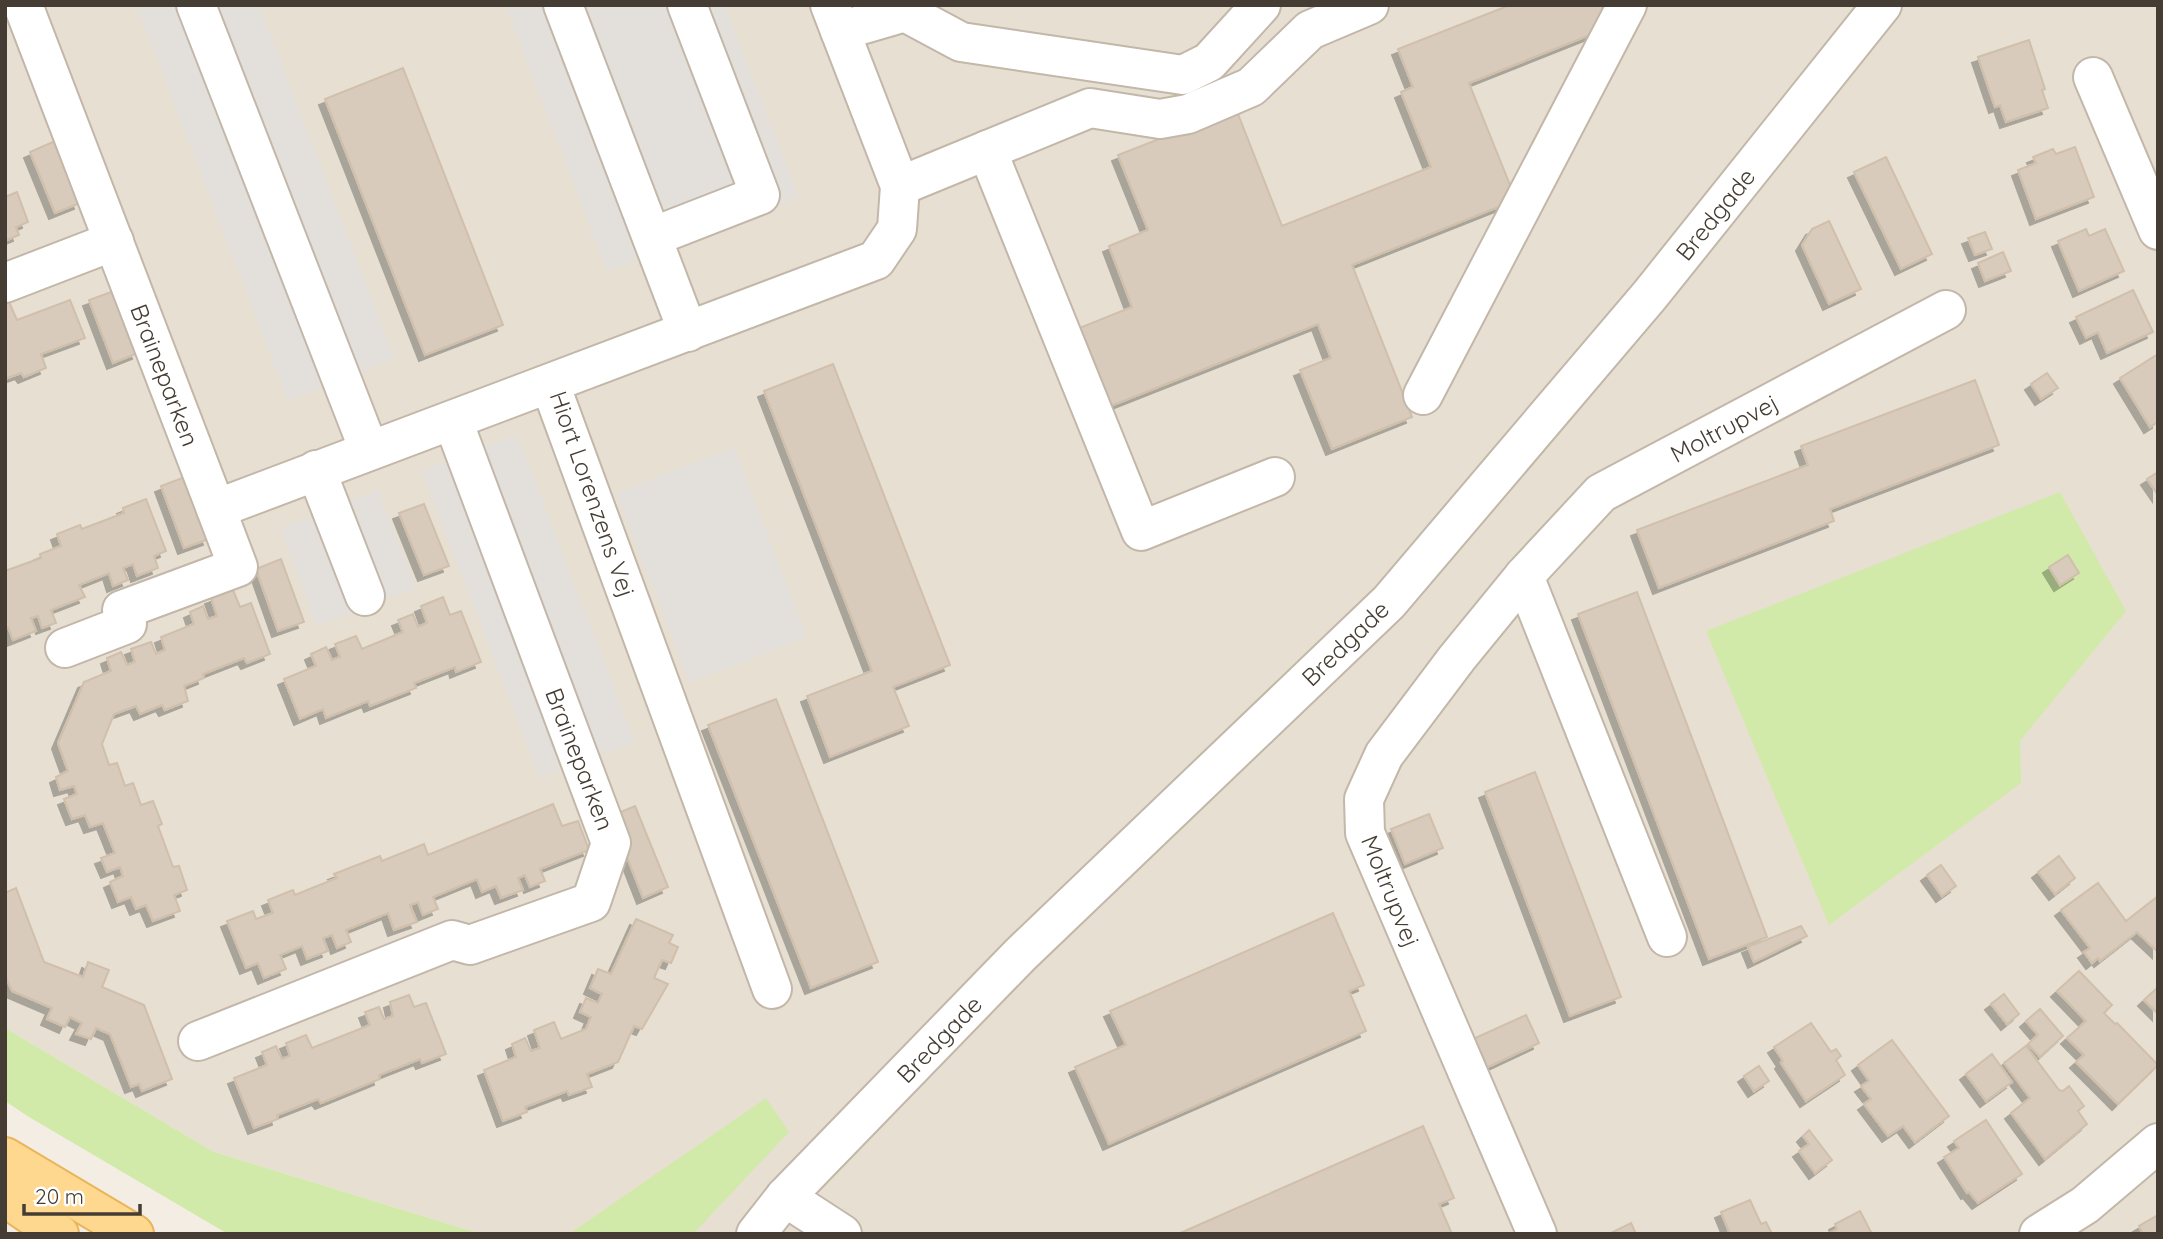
<svg xmlns="http://www.w3.org/2000/svg" width="2163" height="1239" viewBox="0 0 2163 1239" font-family="Quicksand,sans-serif">
  <style>
    .residential { fill: #e7dfd1 }
    .green { fill: #d1eaa9 }
    .parking { fill: #e3e0dc }
    .building { fill: #d8cbbb; stroke: #d0bfab; stroke-width: 2; filter: url(#shadow) }
    .lines { fill: none; stroke-linecap: round; stroke-linejoin: round }
    .minor-casing { stroke: #c2b7a8; stroke-width: 42 }
    .major-casing { stroke: #eab55a; stroke-width: 42 }
    .minor { stroke: #fff; stroke-width: 38 }
    .major { stroke: #ffd890; stroke-width: 38 }
    .labels { text-anchor: middle; dominant-baseline: central; stroke-width: 5; stroke-linejoin: round; paint-order: stroke }
    .street-label { font-size: 24px; fill: #453d33; stroke: #fff }
  </style>
  <defs>
    <filter id="shadow"><feDropShadow dx="-6" dy="6" stdDeviation="0" flood-color="#0004"/></filter>
  </defs>
  <rect width="100%" height="100%" fill="#f3ede3"/>
  <polygon class="residential" points="5,5 2158,5 2158,1234 481,1234 214,1152 5,1028"/>
  <g class="green">
    <polygon points="2060,492 2126,611 2020,741 2021,783 1829,925 1706,631"/>
    <polygon points="5,1028 214,1152 481,1234 228,1234 29,1117 5,1101"/>
    <polygon points="766,1098 789,1132 693,1234 569,1234"/>
  </g>
  <g class="parking">
    <polygon points="136,5 259,5 395,359 288,401"/>
    <polygon points="505,5 725,5 799,198 607,272"/>
    <polygon points="517,434 635,742 540,778 421,471"/>
    <polygon points="734,447 807,637 690,683 616,493"/>
    <polygon points="378,490 416,588 317,626 280,528"/>
  </g>
  <g class="building">
    <polygon points="1510,5 1602,5 1610,27 1469,83 1516,200 1352,265 1412,417 1332,449 1300,370 1331,358 1318,324 1103,409 1072,331 1132,307 1109,246 1148,230 1118,155 1236,109 1282,226 1431,167 1401,92 1413,87 1398,49"/>
    <polygon points="2029,40 2045,89 2042,90 2048,108 2006,122 2000,105 1995,107 1978,57"/>
    <polygon points="403,68 503,325 425,355 325,99"/>
    <polygon points="55,141 80,203 55,213 30,152"/>
    <polygon points="2075,147 2094,197 2036,219 2018,170 2036,163 2033,157 2053,149 2056,154"/>
    <polygon points="1886,157 1932,254 1901,269 1854,172"/>
    <polygon points="17,192 28,222 16,227 19,235 5,241 5,197"/>
    <polygon points="1829,221 1861,289 1829,304 1802,245 1812,229"/>
    <polygon points="2086,229 2089,236 2105,229 2124,271 2079,291 2058,241"/>
    <polygon points="1985,232 1992,249 1975,255 1968,238"/>
    <polygon points="2003,252 2011,271 1985,281 1978,263"/>
    <polygon points="2133,290 2153,332 2107,353 2098,332 2086,338 2076,317"/>
    <polygon points="114,291 138,353 113,363 89,300"/>
    <polygon points="70,300 85,338 41,354 46,368 24,377 21,373 5,379 5,303 9,302 17,320"/>
    <polygon points="2158,354 2158,422 2150,427 2120,378"/>
    <polygon points="833,364 950,665 893,687 909,726 830,757 807,696 872,671 764,391"/>
    <polygon points="2047,373 2058,388 2041,399 2031,384"/>
    <polygon points="1975,380 1999,445 1830,509 1834,521 1659,588 1637,530 1808,465 1801,446"/>
    <polygon points="2158,472 2158,495 2147,479"/>
    <polygon points="185,477 209,539 184,548 161,486"/>
    <polygon points="146,499 166,551 154,556 158,568 137,576 133,564 123,568 128,580 113,586 109,573 79,585 85,597 51,610 56,623 42,628 38,616 31,618 36,631 13,640 8,627 5,628 5,571 41,558 40,554 61,546 57,534 80,525 82,529 124,513 123,508"/>
    <polygon points="424,504 449,566 424,575 399,513"/>
    <polygon points="2068,555 2079,573 2060,585 2049,567"/>
    <polygon points="281,559 304,622 278,631 256,569"/>
    <polygon points="233,590 240,607 251,603 270,654 247,663 244,658 203,674 204,678 184,686 188,701 165,710 162,705 140,714 136,706 114,714 102,744 109,765 117,763 125,786 133,783 141,805 153,801 162,824 158,826 173,867 179,866 187,890 174,895 180,911 153,921 146,905 136,909 131,897 118,902 110,882 123,876 120,867 107,872 101,858 115,853 103,823 90,827 85,815 72,819 64,799 77,794 74,786 60,790 56,777 68,771 58,743 84,682 111,671 107,658 121,652 127,665 135,662 131,649 151,642 156,654 165,650 161,637 194,624 190,612 203,606 208,619 217,616 211,598"/>
    <polygon points="1637,592 1767,937 1709,959 1578,614"/>
    <polygon points="443,597 450,615 461,611 481,662 456,672 455,667 414,683 416,688 370,706 368,701 326,718 323,709 300,719 284,679 316,666 311,654 326,647 332,660 340,657 335,644 356,636 362,649 403,632 398,620 413,614 418,627 427,623 421,606"/>
    <polygon points="776,699 878,962 811,988 708,725"/>
    <polygon points="1535,772 1621,997 1570,1016 1485,792"/>
    <polygon points="553,804 562,826 578,821 589,850 540,869 545,881 530,887 525,875 518,878 523,890 501,898 496,886 482,892 477,879 433,897 438,909 423,915 418,902 410,905 417,922 394,930 388,913 346,930 351,942 337,948 332,935 323,938 328,951 307,959 302,946 280,955 286,969 264,978 258,963 246,968 227,921 253,911 256,919 273,913 268,900 293,890 295,895 337,878 334,874 380,856 382,861 424,844 428,855"/>
    <polygon points="635,806 668,887 643,898 611,816"/>
    <polygon points="1429,814 1443,848 1405,864 1391,829"/>
    <polygon points="2059,856 2075,878 2055,894 2038,872"/>
    <polygon points="1941,865 1956,886 1942,896 1927,875"/>
    <polygon points="2098,883 2126,921 2158,896 2158,952 2137,932 2100,961 2098,958 2092,963 2084,952 2090,948 2061,910"/>
    <polygon points="16,888 44,962 83,977 88,962 109,970 102,987 144,1005 172,1079 142,1091 139,1084 131,1087 110,1034 96,1028 91,1039 76,1034 82,1023 70,1017 65,1027 47,1019 52,1008 12,991 5,975 5,893"/>
    <polygon points="1333,913 1364,985 1349,991 1366,1031 1109,1144 1075,1067 1126,1045 1110,1011"/>
    <polygon points="636,919 673,935 669,943 678,947 671,963 662,960 654,978 668,984 642,1029 634,1026 618,1062 587,1074 592,1087 569,1095 567,1091 525,1107 527,1112 503,1121 484,1070 516,1057 512,1044 525,1038 531,1051 540,1048 534,1030 554,1022 561,1039 586,1029 591,1017 580,1012 586,998 598,1003 602,994 590,988 598,969 611,974"/>
    <polygon points="1801,926 1807,936 1754,962 1748,947"/>
    <polygon points="2079,971 2112,1005 2104,1013 2115,1024 2117,1023 2158,1065 2118,1104 2076,1062 2084,1055 2067,1038 2086,1021 2057,991"/>
    <polygon points="2158,987 2158,1014 2144,1000"/>
    <polygon points="2004,994 2019,1014 2007,1024 1991,1004"/>
    <polygon points="409,995 414,1007 426,1003 446,1054 422,1063 420,1059 379,1075 380,1079 321,1103 318,1099 277,1115 278,1119 254,1128 234,1078 267,1065 262,1052 276,1046 282,1059 290,1056 286,1043 306,1035 312,1048 370,1025 365,1012 379,1007 384,1019 393,1016 390,1002"/>
    <polygon points="2040,1009 2063,1036 2040,1057 2028,1044 2038,1035 2026,1021"/>
    <polygon points="1526,1015 1539,1043 1486,1068 1473,1039"/>
    <polygon points="1811,1023 1831,1052 1836,1049 1841,1056 1836,1060 1845,1075 1806,1101 1781,1063 1783,1061 1774,1047"/>
    <polygon points="1892,1040 1949,1116 1915,1142 1903,1126 1888,1136 1864,1104 1871,1099 1861,1086 1869,1081 1858,1065"/>
    <polygon points="2026,1046 2059,1090 2063,1091 2069,1086 2084,1106 2078,1111 2087,1124 2045,1159 2011,1113 2030,1098 2004,1063"/>
    <polygon points="1992,1054 2012,1082 1986,1101 1966,1074"/>
    <polygon points="1759,1066 1769,1081 1754,1091 1744,1076"/>
    <polygon points="1986,1120 2022,1174 1978,1203 1969,1192 1967,1193 1944,1157 1959,1148 1954,1141"/>
    <polygon points="1423,1126 1454,1198 1439,1204 1452,1234 1178,1234"/>
    <polygon points="1809,1130 1832,1160 1815,1173 1799,1151 1809,1144 1803,1136"/>
    <polygon points="1750,1200 1761,1224 1766,1222 1772,1234 1730,1234 1721,1212"/>
    <polygon points="1860,1211 1872,1234 1828,1234 1837,1229 1835,1224"/>
    <polygon points="2158,1215 2158,1234 2143,1234 2139,1226"/>
    <polygon points="1631,1223 1636,1234 1609,1234"/>
  </g>
  <g class="lines">
    <g class="minor-casing">
      <g id="minor">
        <polyline points="23,5 216,509 876,260 897,229 900,186 830,5"/>
        <polyline points="196,5 369,450"/>
        <polyline points="563,5 688,332"/>
        <polyline points="840,31 905,12 961,42 1183,75 1209,62 1261,5"/>
        <polyline points="2093,77 2158,230"/>
        <polyline points="987,150 1141,531 1275,477"/>
        <polyline points="900,186 1090,108 1160,119 1188,114 1251,87 1310,30 1369,5"/>
        <polyline points="652,237 760,195 687,5"/>
        <polyline points="5,283 114,241"/>
        <polyline points="550,384 772,989"/>
        <polyline points="1423,395 1627,5"/>
        <polyline points="316,470 365,596"/>
        <polyline points="1524,576 1667,937"/>
        <polyline points="65,648 127,624 122,610 238,567 216,509"/>
        <polyline points="198,1041 452,940 470,945 591,902 611,843 453,421"/>
        <polyline points="785,1197 842,1234"/>
        <polyline points="756,1234 785,1197 1020,955 1389,602 1650,295 1882,5"/>
        <polyline points="1537,1234 1365,833 1364,799 1384,755 1457,658 1524,576 1601,493 1946,310"/>
        <polyline points="2039,1234 2085,1205 2158,1143"/>
      </g>
    </g>
    <g class="major-casing">
      <g id="major">
        <polyline points="5,1157 134,1234"/>
        <polyline points="5,1197 59,1234"/>
      </g>
    </g>
    <use href="#minor" class="minor"/>
    <use href="#major" class="major"/>
  </g>
  <g class="labels">
    <g class="street-label">
      <text transform="translate(1715 214) rotate(-51)">Bredgade</text>
      <text transform="translate(165 375) rotate(69)">Braineparken</text>
      <text transform="translate(1724 428) rotate(-28)">Moltrupvej</text>
      <text transform="translate(593 494) rotate(71)">Hiort Lorenzens Vej</text>
      <text transform="translate(1345 643) rotate(-44)">Bredgade</text>
      <text transform="translate(580 759) rotate(69)">Braineparken</text>
      <text transform="translate(1391 891) rotate(68)">Moltrupvej</text>
      <text transform="translate(939 1039) rotate(-46)">Bredgade</text>
    </g>
  </g>
  <rect width="2163" height="1239" fill="none" stroke="#453d33" stroke-width="14"/>
  <path d="M24 1204v10h116v-10" fill="none" stroke="#453d33" stroke-width="3.5"/>
  <text x="35" y="1204" font-size="21" fill="#453d33" stroke="#ffffff" stroke-width="5" paint-order="stroke">20 m</text>
</svg>
